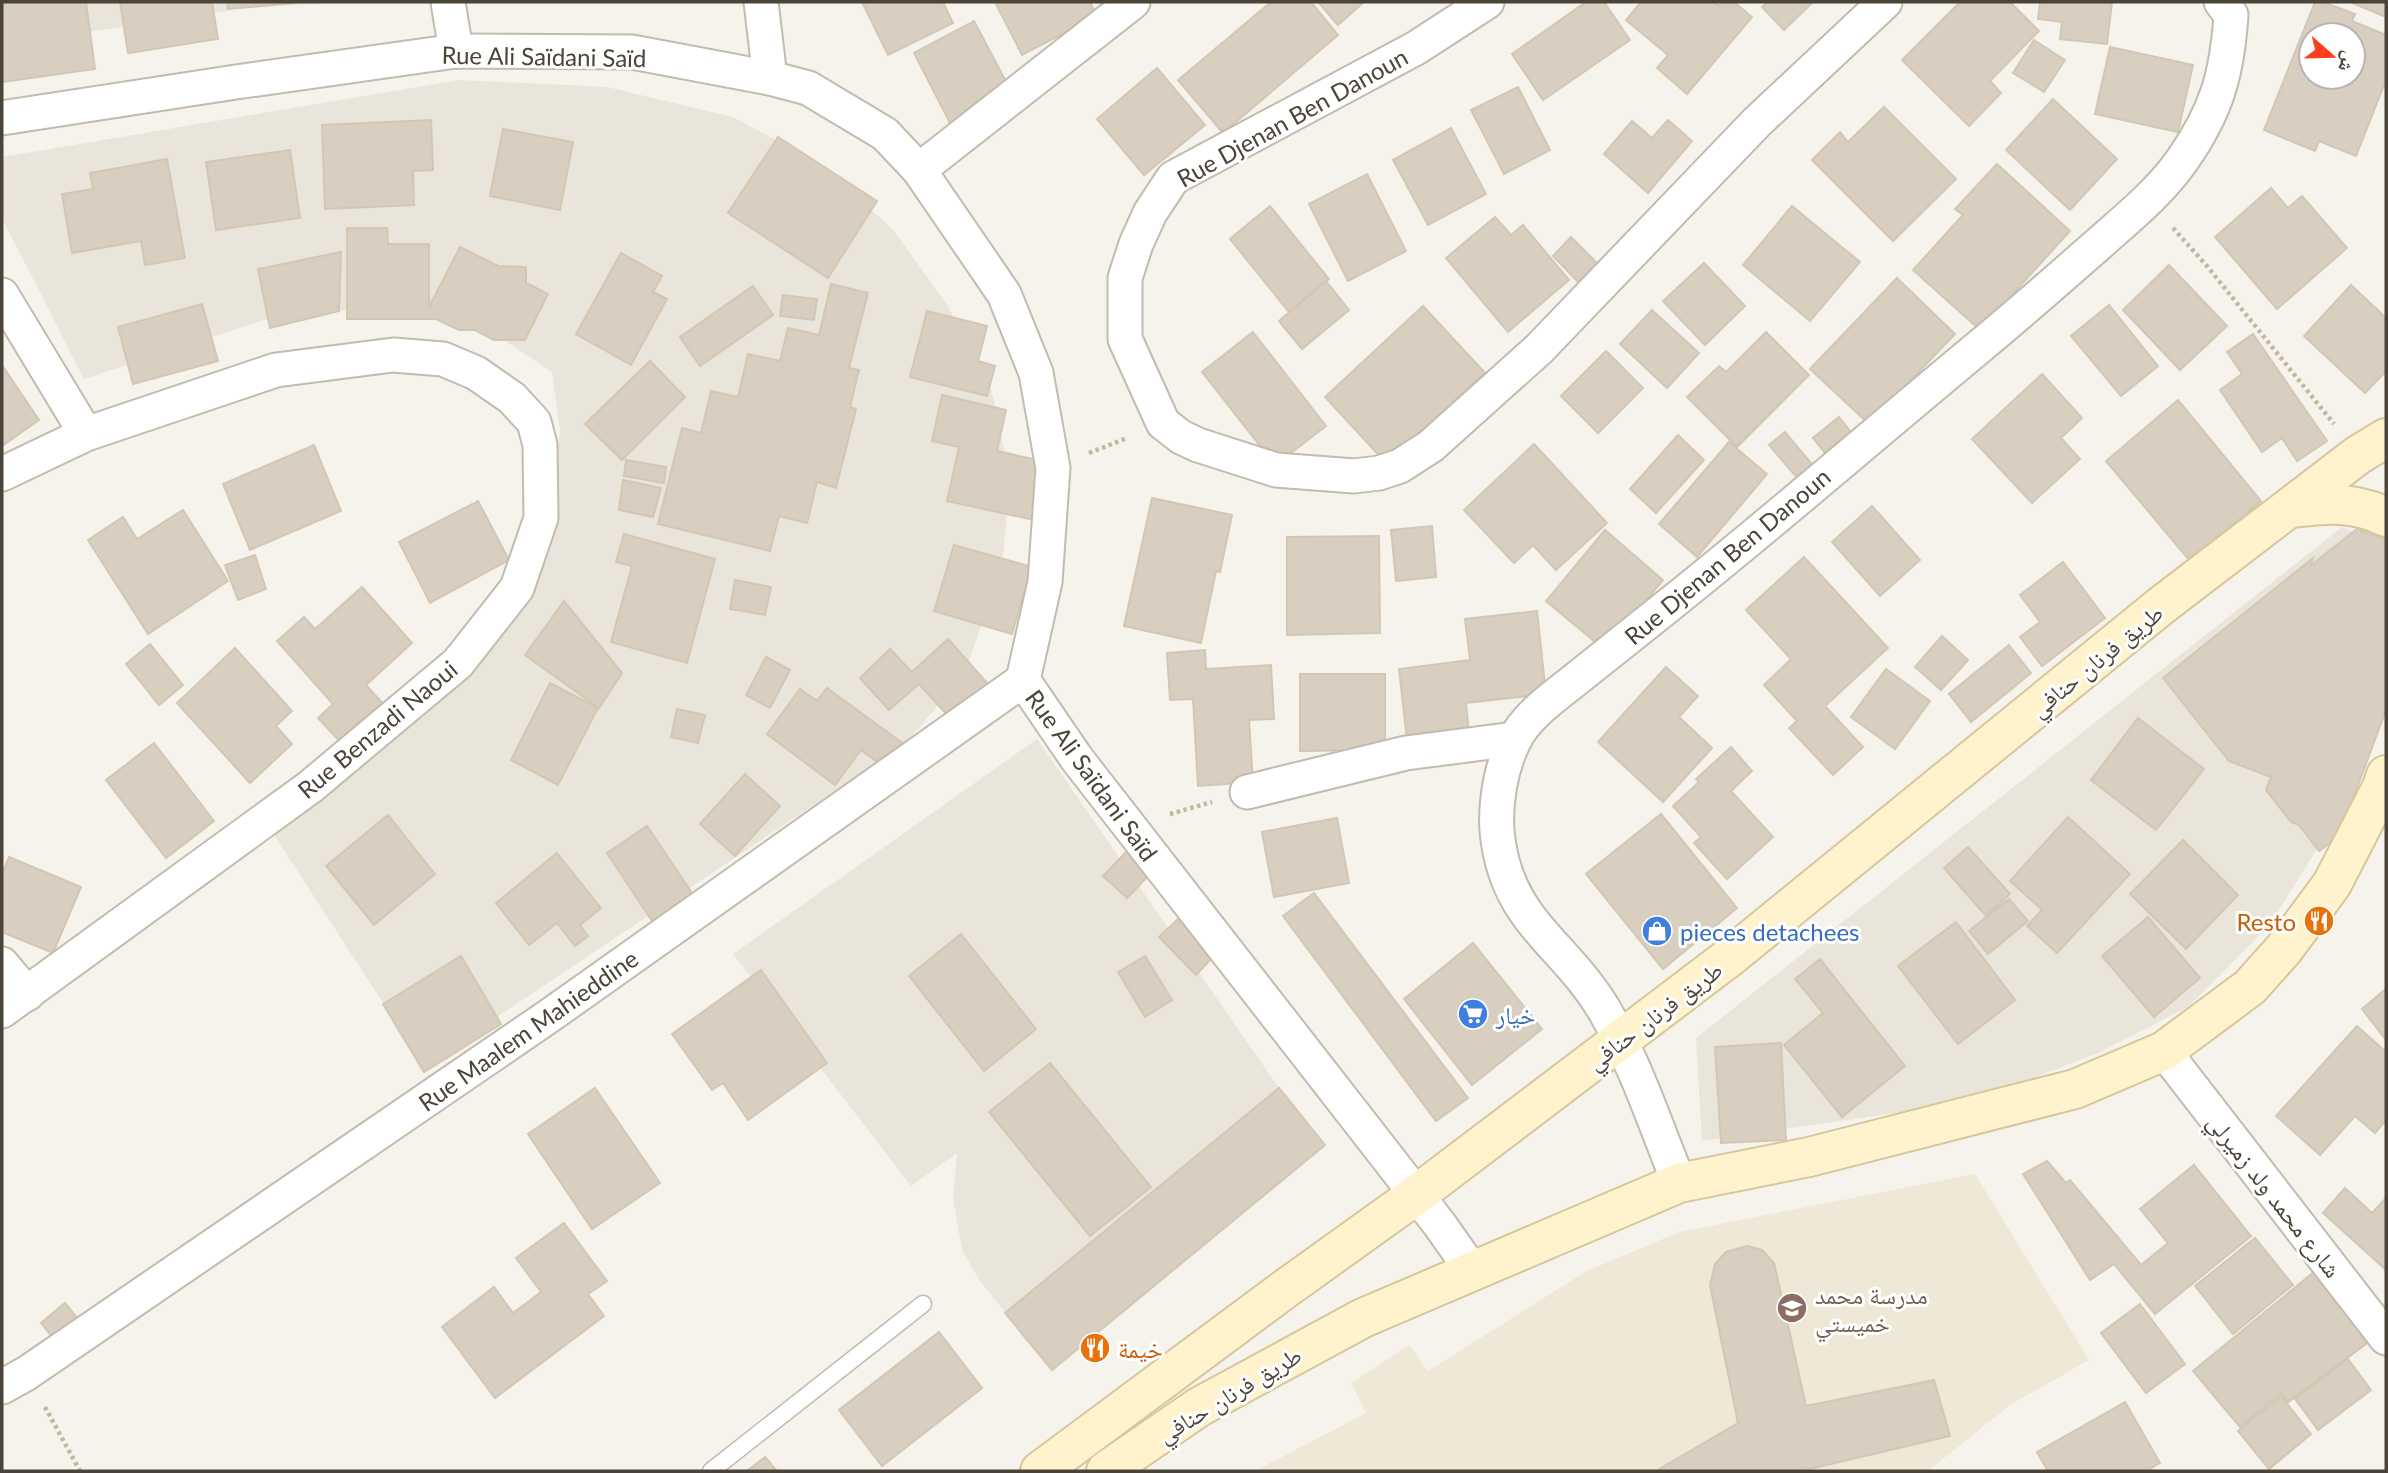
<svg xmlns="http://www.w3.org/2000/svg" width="2388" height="1473" viewBox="0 0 2388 1473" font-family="Lato,'Noto Naskh Arabic',sans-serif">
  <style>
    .residential { fill: #eae5da }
    .education { fill: #efe8d6 }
    .building { fill: #d8cfc1; stroke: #d3c7b4; stroke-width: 2; fill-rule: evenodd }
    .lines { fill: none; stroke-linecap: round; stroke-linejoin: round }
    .service-casing { stroke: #c2bbae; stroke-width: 19 }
    .minor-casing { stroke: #c2bbae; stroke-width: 37 }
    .secondary-casing { stroke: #d6c79b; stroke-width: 42 }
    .path { stroke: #c4b79f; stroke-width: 4.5; stroke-dasharray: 3.5 3.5; stroke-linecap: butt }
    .service { stroke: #fff; stroke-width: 16 }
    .minor { stroke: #fff; stroke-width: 33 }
    .secondary { stroke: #fff3cd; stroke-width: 38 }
    .labels { text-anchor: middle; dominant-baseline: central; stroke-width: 6; stroke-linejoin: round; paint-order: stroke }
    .street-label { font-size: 24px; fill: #4b4439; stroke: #fff }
    .food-label { font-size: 24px; fill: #c56008; stroke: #fff; text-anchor: end }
    .shop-label { font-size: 24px; fill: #366cbe; stroke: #fff; text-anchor: start }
    .education-label { font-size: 24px; fill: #785e54; stroke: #fff; text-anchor: start }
  </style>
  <rect width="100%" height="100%" fill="#f6f3ec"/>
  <g class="residential">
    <polygon points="2,2 360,2 251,7 23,42 2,48"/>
    <polygon points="459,80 607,87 733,117 826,167 894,231 946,303 992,392 1010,477 1002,569 963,676 906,743 424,1066 263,818 419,701 548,509 560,431 552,372 479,323 401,304 264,320 84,379 2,218 2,157"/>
    <polygon points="2342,527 2386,547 2386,643 2334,822 2269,926 2188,1007 2098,1053 1967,1103 1702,1141 1696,1038"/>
    <polygon points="1037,739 1279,1088 1325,1145 1052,1370 980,1281 962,1250 953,1198 957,1153 911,1186 733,954"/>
  </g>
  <polygon class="education" points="1975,1174 2089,1360 2010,1405 1928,1471 1255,1471 1366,1413 1351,1383 1409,1345 1428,1371 1585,1272 1679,1232"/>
  <g class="building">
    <polygon points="2,2 86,2 95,69 2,82"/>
    <polygon points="120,2 212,2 218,39 128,53"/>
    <polygon points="227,2 294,2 294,3 228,9"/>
    <polygon points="862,2 943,2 953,23 888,55"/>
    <polygon points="995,2 1090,2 1097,16 1022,55"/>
    <polygon points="1271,2 1311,2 1338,35 1223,133 1178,80"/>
    <polygon points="1318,2 1364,2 1338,25"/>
    <polygon points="1586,2 1604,2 1630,40 1543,100 1512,54"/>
    <polygon points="1641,2 1714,2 1719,6 1722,2 1734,2 1752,17 1687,94 1657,68 1668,55 1626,20"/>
    <polygon points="1768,2 1813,2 1784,30 1762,7"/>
    <polygon points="1960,2 2010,2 2039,31 1990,81 2001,93 1969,126 1902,60"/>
    <polygon points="2040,2 2112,2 2107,44 2060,39 2062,22 2038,19"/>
    <path d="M2315 2H2323L2355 14 2352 21 2386 35V80L2356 156 2319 141 2315 151 2264 130ZM2311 35H2353V77H2311Z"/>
    <polygon points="2350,2 2386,2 2386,17"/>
    <polygon points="974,21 1012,93 951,125 914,53"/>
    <polygon points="2034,40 2065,60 2044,92 2013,73"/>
    <polygon points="2110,47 2193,65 2178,132 2095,114"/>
    <polygon points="1157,68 1205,125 1144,175 1097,119"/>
    <polygon points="1518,87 1550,150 1504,174 1471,110"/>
    <polygon points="2053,99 2117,159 2070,210 2006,150"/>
    <polygon points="1884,107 1956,179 1893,241 1812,160 1840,132 1848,142"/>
    <polygon points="431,120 433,170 413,171 414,205 325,209 322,125"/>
    <polygon points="1668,120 1692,141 1648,193 1604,154 1632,121 1652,138"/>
    <polygon points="1451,128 1486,194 1428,225 1393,160"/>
    <polygon points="503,129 573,142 560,210 490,196"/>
    <polygon points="778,137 877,201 828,278 728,213"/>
    <polygon points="290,150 300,218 216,230 206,162"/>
    <polygon points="167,159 185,258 145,265 141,241 72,253 62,194 93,189 90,173"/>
    <polygon points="1997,164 2070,231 1980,330 1913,270 1963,215 1955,209"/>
    <polygon points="1367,174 1406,251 1348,281 1309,204"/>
    <polygon points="2271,188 2288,208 2302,196 2347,248 2277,309 2215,237"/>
    <polygon points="1270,206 1329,279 1289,312 1230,239"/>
    <polygon points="1792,206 1860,262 1810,321 1743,265"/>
    <polygon points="1495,217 1511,235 1523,225 1569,280 1508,332 1446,258"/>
    <polygon points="347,228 387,228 388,244 429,244 429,307 460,247 498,266 526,267 526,283 548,294 525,340 494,340 475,330 459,330 436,319 347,319"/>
    <polygon points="1571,237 1605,271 1586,290 1553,256"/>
    <polygon points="341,252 339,311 270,328 258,269"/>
    <polygon points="621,253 662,276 653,292 667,299 631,365 576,334"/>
    <polygon points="1704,263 1745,306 1705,345 1663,301"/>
    <polygon points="2169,265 2227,326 2180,370 2123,310"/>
    <polygon points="1897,278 1955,334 1869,424 1810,369"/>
    <polygon points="1326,281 1349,310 1302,349 1279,321"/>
    <polygon points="831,284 868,293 849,368 859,370 850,407 856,409 836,488 817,482 807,523 779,516 770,551 658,524 682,428 701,433 711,391 738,397 748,354 780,361 788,328 819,335"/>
    <polygon points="2351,285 2386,318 2386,371 2365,393 2304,336"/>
    <polygon points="753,286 773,315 700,366 680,337"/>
    <polygon points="783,295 817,299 814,320 780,316"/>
    <polygon points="202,304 218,361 133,384 118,327"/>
    <polygon points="2109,305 2158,366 2121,396 2071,336"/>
    <polygon points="1423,306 1485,373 1387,464 1325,397"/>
    <polygon points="1652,310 1699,353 1667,388 1620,344"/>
    <polygon points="927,311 987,326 978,361 995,366 987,396 910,377"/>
    <polygon points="1253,332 1326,426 1275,465 1202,372"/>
    <polygon points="1766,332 1809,375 1737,447 1687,397 1719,366 1726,372"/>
    <polygon points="2253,334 2327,441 2297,461 2282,438 2262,452 2220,390 2242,374 2227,352"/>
    <polygon points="1606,351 1643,388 1598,433 1561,396"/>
    <polygon points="650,361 685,397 622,460 585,424"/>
    <polygon points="2,365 39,420 2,446"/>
    <polygon points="2042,374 2082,418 2061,438 2080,459 2032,503 1972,439"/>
    <polygon points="942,395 1006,410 997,451 1047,462 1034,520 947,501 959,447 932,441"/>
    <polygon points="2178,400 2261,501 2190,561 2106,461"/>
    <polygon points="1839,417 1854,436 1829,458 1813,438"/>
    <polygon points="1785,432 1815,468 1800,481 1769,445"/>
    <polygon points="1678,435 1704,460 1656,513 1630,489"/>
    <polygon points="1729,442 1767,474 1697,557 1659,524"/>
    <polygon points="1534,444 1607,523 1556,570 1533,545 1514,563 1464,510"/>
    <polygon points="314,445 341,511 250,550 223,484"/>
    <polygon points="626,460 666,467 664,483 624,476"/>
    <polygon points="623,480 661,488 653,517 619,510"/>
    <polygon points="1152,498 1232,515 1220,572 1216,571 1201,643 1124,626"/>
    <polygon points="478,501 509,560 430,603 399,542"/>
    <polygon points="1872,506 1920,560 1880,596 1832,542"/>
    <polygon points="183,510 228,581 148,634 88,540 123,517 137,539"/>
    <polygon points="1432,526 1436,577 1396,581 1391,530"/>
    <polygon points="2357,529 2386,540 2386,710 2339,836 2319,851 2299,825 2291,822 2266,790 2271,777 2229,761 2163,678 2313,558 2310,566"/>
    <polygon points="1605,530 1663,580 1605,650 1546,601"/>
    <polygon points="624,534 715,559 687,663 611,642 632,566 616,562"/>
    <polygon points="1379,536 1380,633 1287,635 1287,537"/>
    <polygon points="954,545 1032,567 1012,634 934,611"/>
    <polygon points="255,555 266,589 238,600 225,565"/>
    <polygon points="1804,557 1888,648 1825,706 1863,747 1833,775 1789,728 1797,721 1764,685 1791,659 1746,610"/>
    <polygon points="2063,562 2105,618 2042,666 2020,637 2040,622 2020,595"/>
    <polygon points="735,580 771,587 765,615 730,609"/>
    <polygon points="362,587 412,643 366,685 386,707 344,746 318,718 333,704 277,641 304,617 315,629"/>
    <polygon points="564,601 622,673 599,708 525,655"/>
    <polygon points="1537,611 1546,694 1466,703 1469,733 1407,740 1399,669 1470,660 1465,619"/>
    <polygon points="1942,636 1968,660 1941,690 1915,667"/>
    <polygon points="948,639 988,684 951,719 919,684 889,710 860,678 890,649 912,672"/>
    <polygon points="150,644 183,685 159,705 126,664"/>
    <polygon points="2009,645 2031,673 1971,722 1949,694"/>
    <polygon points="235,648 292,711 276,726 292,744 250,783 177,703"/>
    <polygon points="1205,650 1206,669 1271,665 1274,719 1249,720 1253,782 1198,786 1193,699 1170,700 1167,653"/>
    <polygon points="766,657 790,670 770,708 746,695"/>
    <polygon points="1666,667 1698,696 1679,717 1712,748 1663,802 1598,742"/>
    <polygon points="1886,669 1930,701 1895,749 1851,717"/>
    <polygon points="1300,674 1385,674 1385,750 1300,751"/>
    <polygon points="550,683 598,708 558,785 511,760"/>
    <polygon points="827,688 905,745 887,769 861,750 835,785 767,734 800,689 817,701"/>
    <polygon points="677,709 705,715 698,743 671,737"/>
    <polygon points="2138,718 2204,769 2156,830 2091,780"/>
    <polygon points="154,743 214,821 166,858 106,780"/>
    <polygon points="1731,747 1752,771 1731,791 1773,837 1727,879 1694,843 1701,837 1673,806 1699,782 1696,779"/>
    <polygon points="745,774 780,806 735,856 700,824"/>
    <polygon points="1661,814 1737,908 1663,969 1586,874"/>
    <polygon points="388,815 435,874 374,925 326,866"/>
    <polygon points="2068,817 2130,874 2057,953 2027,926 2042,910 2010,881"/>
    <polygon points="1337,818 1349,883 1274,897 1262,832"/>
    <polygon points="647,826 696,899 656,927 607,853"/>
    <polygon points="2183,840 2238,895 2186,949 2130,894"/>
    <polygon points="1968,847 2010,894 1986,916 1944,868"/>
    <polygon points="1128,850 1151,873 1127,898 1103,876"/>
    <polygon points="557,853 601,908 580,925 588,936 575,946 557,923 529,945 496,903"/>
    <polygon points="9,857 81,887 53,953 2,932 2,874"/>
    <polygon points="1314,893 1468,1098 1436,1121 1283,916"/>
    <polygon points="2009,899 2028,921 1988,954 1969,931"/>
    <polygon points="2148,917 2200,978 2154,1017 2102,956"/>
    <polygon points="1179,918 1215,955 1196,975 1159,937"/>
    <polygon points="1956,922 2015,1000 1958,1044 1898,966"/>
    <polygon points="961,934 1036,1029 984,1071 909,976"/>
    <polygon points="1473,943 1542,1029 1472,1085 1404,999"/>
    <polygon points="461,956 501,1024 424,1072 383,1004"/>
    <polygon points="1145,956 1172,1000 1145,1017 1118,972"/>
    <polygon points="1820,959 1905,1066 1842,1117 1784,1045 1823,1013 1795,979"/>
    <polygon points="761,970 827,1063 748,1120 723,1083 712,1090 672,1034"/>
    <polygon points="2386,989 2386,1040 2362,1009"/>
    <polygon points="2357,1026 2386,1052 2386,1120 2375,1133 2355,1116 2320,1155 2276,1116"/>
    <polygon points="1781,1043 1786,1140 1721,1143 1715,1047"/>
    <polygon points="1050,1063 1151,1187 1090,1236 989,1112"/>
    <polygon points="595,1088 660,1183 592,1229 528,1134"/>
    <polygon points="1279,1088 1325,1145 1052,1370 1005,1313"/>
    <polygon points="2047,1161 2066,1183 2070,1180 2141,1265 2168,1243 2140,1209 2194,1165 2251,1236 2155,1314 2114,1264 2090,1280 2023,1174"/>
    <polygon points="2345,1188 2372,1213 2386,1198 2386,1270 2323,1213"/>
    <polygon points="564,1223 607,1281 588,1294 604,1316 495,1398 442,1327 494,1287 513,1313 541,1292 516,1258"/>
    <polygon points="2255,1238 2293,1285 2233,1334 2195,1286"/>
    <polygon points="1747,1246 1762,1250 1774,1263 1806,1406 1934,1380 1950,1436 1801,1471 1656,1471 1738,1423 1710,1285 1715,1264 1726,1252"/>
    <polygon points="2314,1272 2370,1341 2288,1402 2281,1393 2240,1427 2193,1371"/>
    <polygon points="65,1303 82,1324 58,1344 41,1323"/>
    <polygon points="2140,1304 2185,1364 2146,1393 2101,1333"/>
    <polygon points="939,1332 982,1388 882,1466 839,1410"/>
    <polygon points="2348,1359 2371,1390 2318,1430 2295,1399"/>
    <polygon points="2281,1396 2311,1434 2269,1469 2238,1431"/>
    <polygon points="2125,1402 2160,1463 2146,1471 2048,1471 2037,1452"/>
    <polygon points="765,1457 777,1471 747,1471"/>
  </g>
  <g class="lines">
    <g class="service-casing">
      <polyline id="service" points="711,1471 923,1304"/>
    </g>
    <g class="minor-casing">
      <g id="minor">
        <polyline points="448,2 456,51"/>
        <polyline points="761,2 770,78"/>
        <polyline points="1487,2 1416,48 1173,178 1150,213 1136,244 1125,278 1125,339 1163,423 1181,437 1198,445 1276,470 1354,476 1379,473 1400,466 1431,446 1539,349 1757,122 1885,2"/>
        <polyline points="2,118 236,82 456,51 632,52 770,78 808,88 885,134 919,170 1004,294 1036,373 1053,468 1045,582 1023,680 1077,759 1440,1225 1473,1272"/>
        <polyline points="919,170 1133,2"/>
        <polyline points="2,295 86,434"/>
        <polyline points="2,474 86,434 276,370 393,355 443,359 476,373 512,398 534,422 540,445 541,518 517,588 458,663 310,787 2,1011"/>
        <polyline points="1247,792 1406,753 1514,739"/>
        <polyline points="2,964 27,994"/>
        <polyline points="2164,1051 2386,1338"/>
        <path d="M1679 1183C1656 1126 1636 1066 1606 1013 1566 943 1505 922 1497 831 1495 802 1501 767 1514 741 1526 715 1558 694 1580 676 1608 654 1636 631 1664 609 1771 524 1874 434 1979 347 2021 312 2061 277 2102 241 2130 216 2161 191 2183 159 2217 110 2227 74 2231 15L2221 2"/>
        <polyline points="2,1387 27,1373 549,1016 1023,680"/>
      </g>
    </g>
    <g class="secondary-casing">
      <g id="secondary">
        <path d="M2292 508C2326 504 2354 501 2386 517"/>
        <polyline points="1040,1471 1285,1289 1416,1195 1731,956 2162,605 2358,455 2386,438"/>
        <polyline points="1106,1471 1199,1407 1363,1318 1679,1183 1809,1157 2075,1089 2164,1051 2250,987 2284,949 2332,884 2382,787 2386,775"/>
      </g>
    </g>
    <g class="path">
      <polyline points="2173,228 2207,266 2334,424"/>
      <polyline points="1089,453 1127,438"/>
      <polyline points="1170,814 1212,802"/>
      <polyline points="45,1407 80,1471"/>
    </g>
    <use href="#service" class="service"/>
    <use href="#minor" class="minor"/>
    <use href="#secondary" class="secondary"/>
  </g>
  <defs>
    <g id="restaurant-disc" transform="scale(1.575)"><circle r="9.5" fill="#e8710a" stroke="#fff"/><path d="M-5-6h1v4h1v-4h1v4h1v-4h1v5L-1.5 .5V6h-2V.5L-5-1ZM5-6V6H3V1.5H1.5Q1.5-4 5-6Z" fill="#fff"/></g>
    <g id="shop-disc" transform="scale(1.575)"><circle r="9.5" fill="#3f7fe0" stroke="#fff"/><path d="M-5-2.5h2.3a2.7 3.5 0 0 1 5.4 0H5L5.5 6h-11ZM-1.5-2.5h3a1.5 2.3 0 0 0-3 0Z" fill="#fff"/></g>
    <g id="supermarket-disc" transform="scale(1.575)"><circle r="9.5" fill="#3f7fe0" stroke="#fff"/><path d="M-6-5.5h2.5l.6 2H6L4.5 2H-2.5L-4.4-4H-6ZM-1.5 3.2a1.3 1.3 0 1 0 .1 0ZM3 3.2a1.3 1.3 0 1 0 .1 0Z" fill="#fff"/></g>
    <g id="school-disc" transform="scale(1.575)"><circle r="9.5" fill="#8d6e63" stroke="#fff"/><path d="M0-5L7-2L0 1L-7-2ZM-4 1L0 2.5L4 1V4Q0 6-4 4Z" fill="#fff"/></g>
  </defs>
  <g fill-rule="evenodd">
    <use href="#restaurant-disc" x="2319" y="921"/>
    <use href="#shop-disc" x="1657" y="931"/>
    <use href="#supermarket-disc" x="1473" y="1014"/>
    <use href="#school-disc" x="1792" y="1308"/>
    <use href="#restaurant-disc" x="1095" y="1348"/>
  </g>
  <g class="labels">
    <g class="street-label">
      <text transform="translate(544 56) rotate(1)">Rue Ali Saïdani Saïd</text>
      <text transform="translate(1292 117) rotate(-29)">Rue Djenan Ben Danoun</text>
      <text transform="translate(1727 556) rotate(-40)">Rue Djenan Ben Danoun</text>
      <text transform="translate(2096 660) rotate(-39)">طريق فرنان حنافي</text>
      <text transform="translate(377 729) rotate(-40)">Rue Benzadi Naoui</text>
      <text transform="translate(1092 775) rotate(54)">Rue Ali Saïdani Saïd</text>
      <text transform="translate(1654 1015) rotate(-37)">طريق فرنان حنافي</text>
      <text transform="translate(528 1030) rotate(-35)">Rue Maalem Mahieddine</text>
      <text transform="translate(2275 1195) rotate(52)">شارع محمد ولد زميرلي</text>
      <text transform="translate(1229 1394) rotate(-31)">طريق فرنان حنافي</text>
    </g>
    <g class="food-label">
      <text x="2296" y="921">Resto</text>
      <text x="1118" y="1348" text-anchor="start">خيمة</text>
    </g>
    <g class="shop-label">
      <text x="1680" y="931">pieces detachees</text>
      <text x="1496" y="1014">خيار</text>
    </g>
    <g class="education-label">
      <text x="1815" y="1294">مدرسة محمد<tspan x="1815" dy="28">خميستي</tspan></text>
    </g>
  </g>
  <rect width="2388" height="1473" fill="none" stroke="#4b4439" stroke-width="7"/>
  <g transform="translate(2332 56) rotate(110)"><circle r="33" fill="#ffffff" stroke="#b7b4b0" stroke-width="2"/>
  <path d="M0-5L12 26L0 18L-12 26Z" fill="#fc3f1d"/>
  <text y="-10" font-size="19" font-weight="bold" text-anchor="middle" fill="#4b4439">ش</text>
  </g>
</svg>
